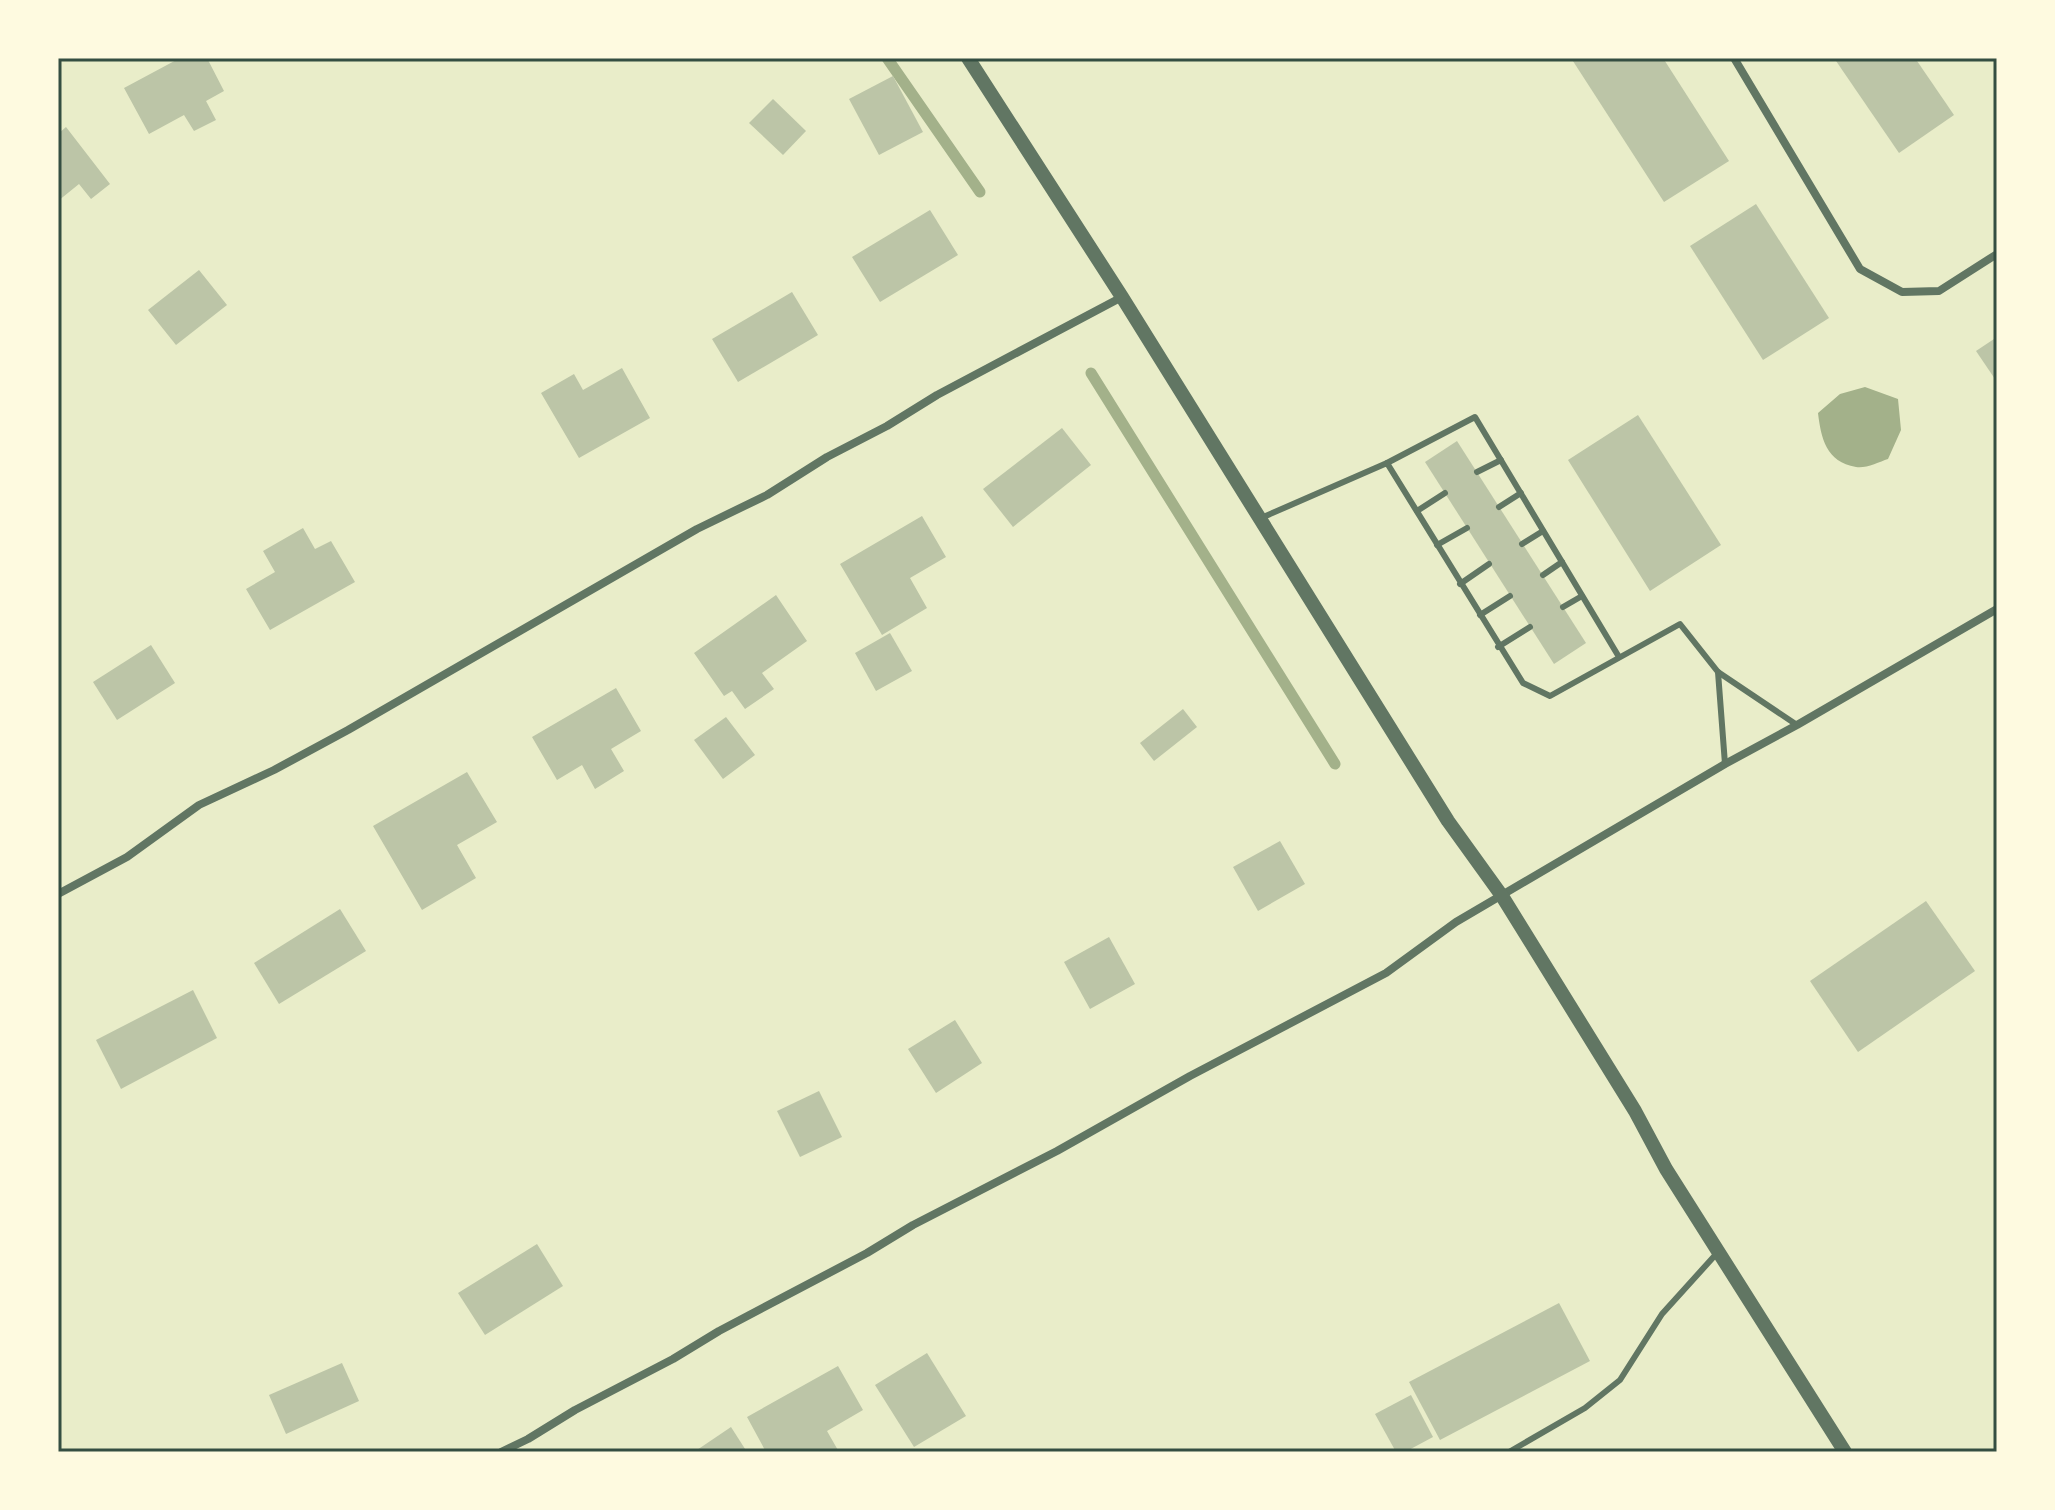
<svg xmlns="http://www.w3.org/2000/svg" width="2055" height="1510" viewBox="0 0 2055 1510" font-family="Roboto,sans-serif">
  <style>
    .water { fill: #a3b18a }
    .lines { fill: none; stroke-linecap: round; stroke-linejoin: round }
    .stream { stroke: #a3b18a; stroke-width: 11 }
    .building { fill: #bcc5a7 }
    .service { stroke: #617663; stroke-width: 6 }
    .minor { stroke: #617663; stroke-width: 8 }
    .tertiary { stroke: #617663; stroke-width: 14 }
    .neatline { fill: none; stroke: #344e41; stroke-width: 3 }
  </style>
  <rect width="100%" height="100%" fill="#e9edc9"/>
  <path class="water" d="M1865 387 1898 399 1901 430 1888 459C1879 462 1865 469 1856 467 1826 462 1821 438 1818 413L1840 394Z"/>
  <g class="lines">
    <g class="stream">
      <polyline points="887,58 980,192"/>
      <polyline points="1091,373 1335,764"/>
    </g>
  </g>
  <g class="building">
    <polygon points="180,58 207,58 224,91 206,101 216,120 194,131 184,115 149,134 124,88"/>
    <polygon points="1571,58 1663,58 1729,161 1664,202"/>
    <polygon points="1834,58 1915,58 1954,115 1899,153"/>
    <polygon points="893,76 923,132 879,155 849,99"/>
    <polygon points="773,99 806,131 783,155 749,123"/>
    <polygon points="66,127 110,184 91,199 79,184 58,201 58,134"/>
    <polygon points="1756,204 1829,318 1763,360 1690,246"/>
    <polygon points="930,210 958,255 880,302 852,257"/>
    <polygon points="199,270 227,305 176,345 148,310"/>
    <polygon points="792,292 818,335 738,382 712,339"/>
    <polygon points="1997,337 1997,382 1976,351"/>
    <polygon points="622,368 650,418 579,458 541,393 574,374 583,390"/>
    <polygon points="1638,415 1721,545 1650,591 1568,460"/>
    <polygon points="1062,428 1091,465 1013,527 983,489"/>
    <polygon points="1457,441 1586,643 1554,664 1425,462"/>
    <polygon points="922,516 946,557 910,578 927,608 882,635 840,564"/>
    <polygon points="303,528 315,549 331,541 355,582 270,630 246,589 275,572 263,551"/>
    <polygon points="776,595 807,641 762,673 774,689 745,709 732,691 724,696 694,653"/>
    <polygon points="890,633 912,671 876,691 855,653"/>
    <polygon points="151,645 175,683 117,720 93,682"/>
    <polygon points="616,688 641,731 611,749 624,771 595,789 582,765 557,780 532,737"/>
    <polygon points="1183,709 1197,727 1154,761 1140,743"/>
    <polygon points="726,717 755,755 723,779 694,740"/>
    <polygon points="467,772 497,822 457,845 476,878 422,910 373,826"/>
    <polygon points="1280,841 1305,884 1258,911 1233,867"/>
    <polygon points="1926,901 1975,971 1858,1052 1810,981"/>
    <polygon points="340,909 366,951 279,1004 254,963"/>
    <polygon points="1109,937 1135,984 1090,1009 1064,962"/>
    <polygon points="193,990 217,1038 121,1089 96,1040"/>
    <polygon points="955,1020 982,1063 936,1093 908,1049"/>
    <polygon points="819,1091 842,1137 800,1157 777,1111"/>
    <polygon points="537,1244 563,1286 485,1335 458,1293"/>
    <polygon points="1559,1303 1590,1361 1440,1440 1409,1382"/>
    <polygon points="927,1353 966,1416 914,1447 875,1385"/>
    <polygon points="342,1363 359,1401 286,1434 269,1395"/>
    <polygon points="838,1366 863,1410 827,1431 839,1452 766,1452 747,1417"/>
    <polygon points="1411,1395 1433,1437 1405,1452 1396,1452 1375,1414"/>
    <polygon points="731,1427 747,1452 694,1452"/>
  </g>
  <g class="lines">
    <g class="service">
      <polyline points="1387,463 1475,417 1619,657"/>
      <polyline points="1477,472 1501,460"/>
      <polyline points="1499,507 1521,493"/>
      <polyline points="1417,511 1445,493"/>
      <polyline points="1261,518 1387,463 1523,683 1550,696 1680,624 1718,672 1797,725"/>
      <polyline points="1522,544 1543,531"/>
      <polyline points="1437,545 1467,528"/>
      <polyline points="1543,575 1562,562"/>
      <polyline points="1460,584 1489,564"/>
      <polyline points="1563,607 1582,596"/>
      <polyline points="1480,615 1510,596"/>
      <polyline points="1498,647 1530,627"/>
      <polyline points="1718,672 1725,764"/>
      <polyline points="1509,1452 1585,1408 1620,1380 1662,1314 1718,1252"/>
    </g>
    <g class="minor">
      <polyline points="1734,58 1860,269 1902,292 1939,291 1997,254"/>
      <polyline points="58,894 127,857 199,805 274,770 348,730 697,529 767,495 827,457 887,426 937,395 1122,297"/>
      <polyline points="501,1452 528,1439 575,1410 673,1359 719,1331 867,1253 913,1225 1057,1151 1190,1076 1386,973 1456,922 1725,764 1797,725 1997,609"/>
    </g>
    <polyline class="tertiary" points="968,58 1122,297 1448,821 1502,896 1635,1111 1666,1169 1845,1452"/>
  </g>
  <rect width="2055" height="1510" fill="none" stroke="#fefae0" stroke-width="120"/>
  <rect x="60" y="60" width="1935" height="1390" class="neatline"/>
</svg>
